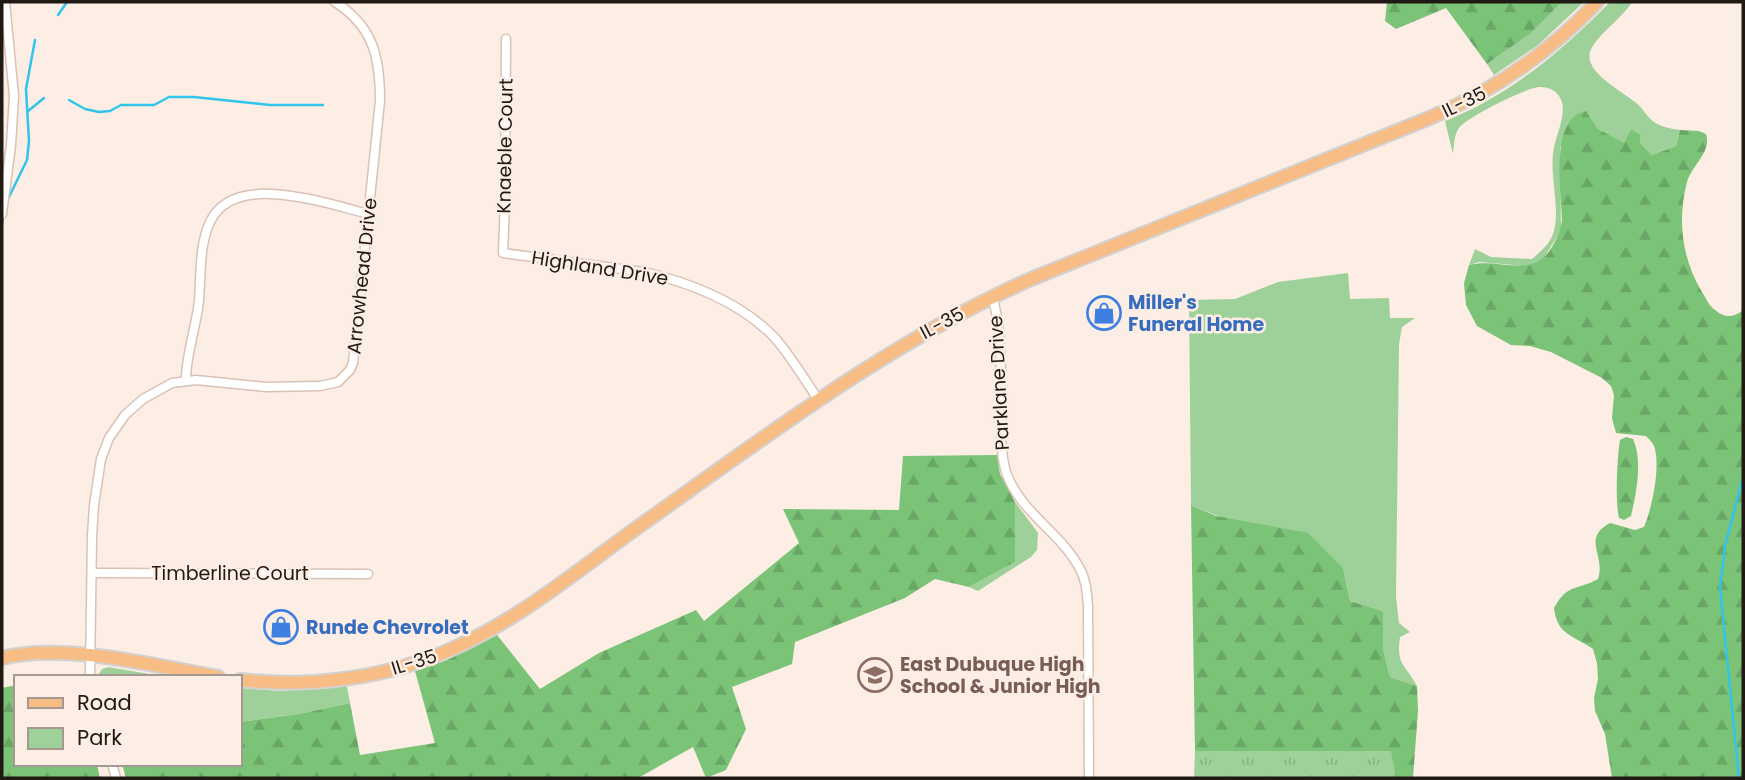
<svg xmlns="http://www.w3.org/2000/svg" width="1745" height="780" viewBox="0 0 1745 780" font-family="Poppins,sans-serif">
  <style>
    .green { fill: #9ed19a }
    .forest { fill: url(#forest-firs) }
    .park { fill: url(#park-tufts) }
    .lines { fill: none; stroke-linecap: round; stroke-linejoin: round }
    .stream { stroke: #32c5ec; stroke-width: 2.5 }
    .street-casing { stroke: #d9c2b5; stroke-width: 11 }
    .primary-casing { stroke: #d3d1d0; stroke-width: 16 }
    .street { stroke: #fff; stroke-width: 8 }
    .primary { stroke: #f8bc85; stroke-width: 12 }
    .labels { text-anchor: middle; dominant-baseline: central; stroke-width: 5; stroke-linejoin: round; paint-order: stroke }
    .street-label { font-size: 19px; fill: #211914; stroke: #fcede5 }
    .shop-label { font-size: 19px; font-weight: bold; fill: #366cbe; stroke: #fcede5; text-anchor: start }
    .education-label { font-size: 19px; font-weight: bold; fill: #785e54; stroke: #fcede5; text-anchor: start }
  </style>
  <defs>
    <pattern id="forest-firs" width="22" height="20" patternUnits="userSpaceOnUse" patternTransform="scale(1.75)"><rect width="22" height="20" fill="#7bc377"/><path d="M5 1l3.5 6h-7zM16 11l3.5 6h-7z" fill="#6aa766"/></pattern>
    <pattern id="park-tufts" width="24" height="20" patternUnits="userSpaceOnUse" patternTransform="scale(1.75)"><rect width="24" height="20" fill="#9ed19a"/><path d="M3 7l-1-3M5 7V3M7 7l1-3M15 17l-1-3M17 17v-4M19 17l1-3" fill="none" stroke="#88b384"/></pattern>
  </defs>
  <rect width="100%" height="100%" fill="#fcede5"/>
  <g class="green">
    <polygon points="1562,2 1584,2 1538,45 1494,75 1487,64 1530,34"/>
    <path d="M1610 2H1632C1622 19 1596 35 1590 52 1584 72 1623 92 1635 102 1642 107 1647 117 1654 122 1662 127 1671 129 1680 130L1676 146 1652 155 1640 143 1641 135 1631 129 1624 144 1598 129 1586 111 1560 148 1561 230 1542 261 1526 266 1479 262 1469 265 1475 249 1491 257 1532 259C1540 252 1549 245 1553 234 1561 212 1550 178 1553 154 1554 137 1570 111 1559 96 1555 90 1548 87 1540 87 1529 86 1465 118 1459 128 1454 135 1454 145 1453 154L1445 121C1510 95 1562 51 1610 2Z"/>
    <path d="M1348 273 1350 299 1389 298 1390 318H1415L1402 327 1399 344 1396 597 1399 623 1410 632 1400 637C1396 666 1405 663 1417 686L1390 677 1383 649V611L1350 601 1343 568 1191 505 1189 300 1235 299 1278 282Z"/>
    <polygon points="1015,502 1038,533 1037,550 1031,557 978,591 969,587 1015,562"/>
    <polygon points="109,667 114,668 167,677 97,677 102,669"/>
    <polygon points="347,686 350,703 299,714 240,722 240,688 279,691"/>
  </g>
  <g class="forest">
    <polygon points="1387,2 1562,2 1530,34 1487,64 1446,8 1396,29 1385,21"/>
    <path d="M1586 111 1598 129 1624 143 1631 129 1641 135 1640 143 1652 155 1676 146 1680 130 1699 131 1706 134C1712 152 1692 165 1687 182 1677 220 1682 259 1702 292 1706 298 1709 306 1715 310 1725 318 1733 318 1743 310V778H1612L1605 734 1595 711 1594 698 1598 679 1597 663 1593 649C1573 635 1557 635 1554 608 1568 583 1576 591 1598 579 1606 555 1581 539 1610 523L1635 530 1644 527C1652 508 1660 470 1655 449 1654 444 1650 440 1646 436L1616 433 1612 418 1614 395 1611 386 1602 378 1551 352 1530 346 1511 345 1477 326 1466 305 1464 283 1469 265C1500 257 1534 281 1553 245 1558 236 1561 229 1562 219 1561 193 1552 132 1576 115 1576 114 1586 111 1586 111Z"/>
    <path d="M1626 437 1633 439C1643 461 1636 494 1631 516L1624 520 1619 518C1615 501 1617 458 1620 440Z"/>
    <polygon points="997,455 1000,474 1015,502 1015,562 969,587 935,579 905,598 795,642 792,664 732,687 746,729 726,770 706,778 693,747 638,778 126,778 122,764 240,764 240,722 299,714 350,703 360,755 435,743 415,671 447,660 497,635 540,689 599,653 696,610 704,621 799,543 783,509 899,510 903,456"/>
    <polygon points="1191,505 1216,516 1308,533 1343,568 1350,601 1383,611 1383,649 1390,677 1417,686 1418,711 1413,778 1396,778 1390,751 1195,751"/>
    <polygon points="11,686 16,687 16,764 97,764 100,778 2,778 2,688"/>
  </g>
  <polygon class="park" points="1195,751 1391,751 1396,778 1194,778"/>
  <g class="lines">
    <g class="stream">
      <polyline points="58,15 67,2"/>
      <polyline points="69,100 85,109 99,112 110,111 121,105 154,105 169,97 194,97 270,105 323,105"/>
      <polyline points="27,112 44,98"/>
      <polyline points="8,199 27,160 29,141 26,89 35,40"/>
      <polyline points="2,225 3,215"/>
      <polyline points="1739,778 1720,587 1725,546 1743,477"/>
    </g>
    <g class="street-casing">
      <g id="street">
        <path d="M506 39 505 200 503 253 644 272C691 283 740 302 774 337 791 356 804 379 818 399"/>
        <polyline points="2,214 11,145 14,96 5,2"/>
        <path d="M992 296C1004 335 1000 378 1001 419 1001 437 1001 455 1006 472 1020 513 1061 532 1080 569 1086 580 1087 593 1088 606L1089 778"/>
        <path d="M186 380C186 354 196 328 199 301 201 276 199 245 210 222 234 170 327 204 369 214"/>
        <polyline points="92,573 368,574"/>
        <path d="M90 677 92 536 94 505 101 459 109 438 125 415 143 399 172 383 196 380 266 387 320 386 338 382 350 370 353 363 380 101C380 58 374 27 335 2"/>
        <polyline points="112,764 116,778"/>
      </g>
    </g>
    <g class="primary-casing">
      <g id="primary">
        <path d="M2 658C62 642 156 666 218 677"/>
        <path d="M240 680C311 688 387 678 452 649 520 619 578 570 638 527 765 437 888 343 1031 279L1427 119C1492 92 1549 53 1597 2"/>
      </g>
    </g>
    <use href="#street" class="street"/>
    <use href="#primary" class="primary"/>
  </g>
  <defs>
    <g id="shop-ring" transform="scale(1.75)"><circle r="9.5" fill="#fcede5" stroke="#3f7fe0" stroke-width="1.5"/><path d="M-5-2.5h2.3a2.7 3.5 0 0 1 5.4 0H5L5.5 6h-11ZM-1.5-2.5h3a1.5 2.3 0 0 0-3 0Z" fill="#3f7fe0"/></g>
    <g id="school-ring" transform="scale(1.75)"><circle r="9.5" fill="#fcede5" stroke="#8d6e63" stroke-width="1.5"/><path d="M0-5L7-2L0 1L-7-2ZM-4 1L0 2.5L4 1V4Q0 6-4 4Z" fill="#8d6e63"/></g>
  </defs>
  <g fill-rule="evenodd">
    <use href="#shop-ring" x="1104" y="313"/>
    <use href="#shop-ring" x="281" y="627"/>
    <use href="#school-ring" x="875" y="675"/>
  </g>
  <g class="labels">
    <g class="street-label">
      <text transform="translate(1464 102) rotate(-26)">IL-35</text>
      <text transform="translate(505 146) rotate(-89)">Knaeble Court</text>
      <text transform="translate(600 268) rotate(9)">Highland Drive</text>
      <text transform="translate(362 276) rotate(-84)">Arrowhead Drive</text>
      <text transform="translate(942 323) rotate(-28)">IL-35</text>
      <text transform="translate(999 383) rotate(-93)">Parklane Drive</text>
      <text x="230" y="573">Timberline Court</text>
      <text transform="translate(414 662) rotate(-17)">IL-35</text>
    </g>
    <g class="shop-label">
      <text x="1128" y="302">Miller's<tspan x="1128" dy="22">Funeral Home</tspan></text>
      <text x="306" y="627">Runde Chevrolet</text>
    </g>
    <g class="education-label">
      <text x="900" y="664">East Dubuque High<tspan x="900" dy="22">School &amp; Junior High</tspan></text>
    </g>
  </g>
  <rect width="1745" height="780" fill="none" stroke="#211914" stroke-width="7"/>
  <rect x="14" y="675" width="228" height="91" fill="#fcede5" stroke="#a49891" stroke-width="2"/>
  <rect x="28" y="698" width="35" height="10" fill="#f8bc85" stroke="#a49891" stroke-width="2"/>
  <text x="77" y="710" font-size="21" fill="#211914">Road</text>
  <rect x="28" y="728" width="35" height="21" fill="#9ed19a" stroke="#a49891" stroke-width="2"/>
  <text x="77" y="745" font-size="21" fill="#211914">Park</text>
</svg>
